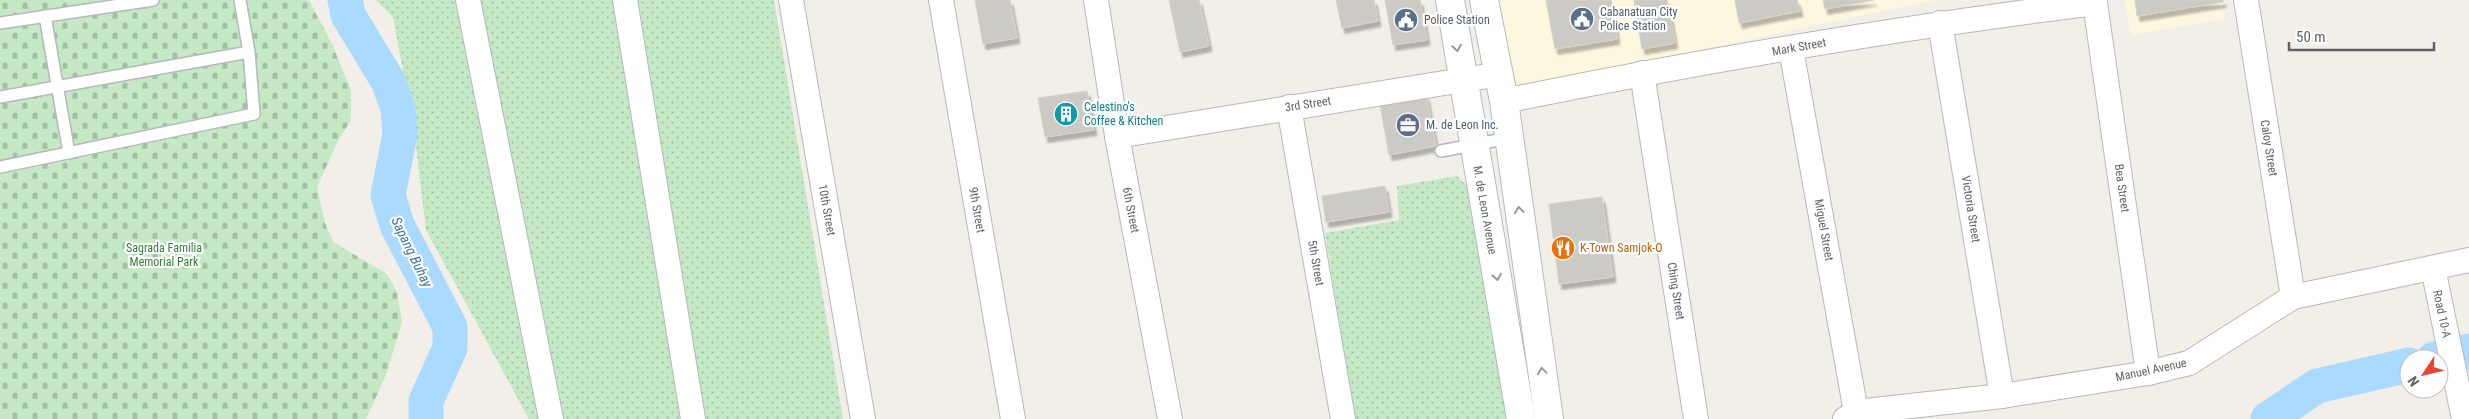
<svg xmlns="http://www.w3.org/2000/svg" width="2469" height="419" viewBox="0 0 2469 419" font-family="'Roboto Condensed',sans-serif">
  <style>
    .commercial { fill: #fef7e0 }
    .grass { fill: url(#grass-dots) }
    .cemetery { fill: url(#cemetery-stones) }
    .lines { fill: none; stroke-linecap: round; stroke-linejoin: round }
    .river { stroke: #aadaff; stroke-width: 35 }
    .building { fill: #cccac5; stroke: #d6d1c6; filter: url(#shadow) }
    .lane-casing { stroke: #b5b8bc; stroke-width: 14 }
    .street-casing { stroke: #b5b8bc; stroke-width: 26 }
    .secondary-casing { stroke: #b6babf; stroke-width: 30 }
    .lane { stroke: #fff; stroke-width: 11 }
    .street { stroke: #fff; stroke-width: 24 }
    .secondary { stroke: #fff; stroke-width: 28 }
    .oneway { stroke: #979a9d }
    .labels { text-anchor: middle; dominant-baseline: central; stroke-width: 4.5; stroke-linejoin: round; paint-order: stroke }
    .service-label { font-size: 12px; fill: #4e5e75; stroke: #fff; text-anchor: start }
    .street-label { font-size: 12px; fill: #5f6368; stroke: #fff }
    .culture-label { font-size: 12px; fill: #0d838f; stroke: #fff; text-anchor: start }
    .park-label { font-size: 12px; fill: #348238; stroke: #fff }
    .food-label { font-size: 12px; fill: #c56008; stroke: #fff; text-anchor: start }
    .water-label { font-size: 14px; font-style: italic; fill: #4174aa; stroke: #fff }
  </style>
  <defs>
    <pattern id="grass-dots" width="8" height="8" patternUnits="userSpaceOnUse" patternTransform="scale(1.25)"><rect width="8" height="8" fill="#c5e8c5"/><path d="M2 2h.1M6 6h.1" fill="none" stroke="#a3c0a4" stroke-width="1.8" stroke-linecap="round"/></pattern>
    <pattern id="cemetery-stones" width="16" height="16" patternUnits="userSpaceOnUse" patternTransform="scale(1.25)"><rect width="16" height="16" fill="#c5e8c5"/><path d="M2 7V4a2 2 0 0 1 4 0v3zM10 15v-3a2 2 0 0 1 4 0v3z" fill="#a3c0a4"/></pattern>
    <filter id="shadow"><feDropShadow dx="3" dy="5.5" stdDeviation="1" flood-color="#0004"/></filter>
  </defs>
  <rect width="100%" height="100%" fill="#f1efe8"/>
  <g class="commercial">
    <polygon points="1499,0 1935,0 1514,89"/>
    <polygon points="2125,0 2222,0 2225,19 2131,35"/>
  </g>
  <g class="grass">
    <polygon points="376,0 774,0 843,419 529,419 426,230 415,138 393,17"/>
    <polygon points="1457,176 1469,188 1470,203 1508,419 1355,419 1325,233 1399,220 1397,186"/>
  </g>
  <polygon class="cemetery" points="0,0 309,0 332,44 351,90 351,120 338,141 317,187 325,223 333,242 387,274 397,292 402,322 386,375 366,419 0,419"/>
  <g class="lines">
    <g class="river">
      <polyline points="345,0 348,15 388,81 398,108 400,134 388,195 397,225 450,327 450,348 426,401 426,419"/>
      <polyline points="2434,359 2469,351"/>
      <polyline points="2268,419 2317,386 2409,365"/>
    </g>
  </g>
  <g class="building">
    <polygon points="975,0 1010,0 1017,38 983,44"/>
    <polygon points="1169,0 1199,0 1209,46 1180,52"/>
    <polygon points="1336,0 1374,0 1378,21 1342,28"/>
    <polygon points="1385,0 1420,0 1427,40 1393,45"/>
    <polygon points="1546,0 1611,0 1617,39 1555,49"/>
    <polygon points="1634,0 1667,0 1675,43 1642,49"/>
    <polygon points="1735,0 1797,0 1800,11 1739,23"/>
    <polygon points="1823,0 1874,0 1825,9"/>
    <polygon points="2135,0 2223,0 2223,2 2137,16"/>
    <polygon points="1087,91 1094,130 1045,137 1038,98"/>
    <polygon points="1426,95 1436,146 1389,155 1380,104"/>
    <polygon points="1385,186 1389,212 1326,222 1322,196"/>
    <polygon points="1602,197 1613,277 1559,284 1549,204"/>
  </g>
  <g class="lines">
    <g class="lane-casing">
      <g id="lane">
        <polyline points="45,16 69,153"/>
        <polyline points="0,23 153,0"/>
        <polyline points="0,97 249,52"/>
        <polyline points="1441,151 1509,138"/>
        <polyline points="0,167 254,114 249,52 240,0"/>
      </g>
    </g>
    <g class="street-casing">
      <g id="street">
        <polyline points="468,0 551,419"/>
        <polyline points="625,0 693,419"/>
        <polyline points="791,0 863,419"/>
        <polyline points="941,0 1013,419"/>
        <polyline points="1096,0 1117,136 1170,419"/>
        <polyline points="2246,0 2293,297"/>
        <polyline points="1940,23 2002,396"/>
        <polyline points="1791,49 1856,412"/>
        <polyline points="1642,73 1696,419"/>
        <path d="M1504 101C1700 61 1897 28 2095 3L2148 373"/>
        <polyline points="1289,107 1343,419"/>
        <polyline points="1117,136 1500,74"/>
        <polyline points="2433,268 2464,419"/>
        <polyline points="1845,419 1856,412 2002,396 2148,373 2189,363 2293,297 2469,260"/>
      </g>
    </g>
    <g class="secondary-casing">
      <g id="secondary">
        <polyline points="1450,0 1521,419"/>
        <polyline points="1484,0 1504,101 1549,419"/>
      </g>
    </g>
    <use href="#lane" class="lane"/>
    <use href="#street" class="street"/>
    <use href="#secondary" class="secondary"/>
  </g>
  <defs><path id="oneway-chevron" d="M-2-3.5L2.5 0L-2 3.5" fill="none" stroke-width="1.6" stroke-linecap="round" stroke-linejoin="round" transform="scale(1.25)"/></defs>
  <g class="oneway">
    <use href="#oneway-chevron" transform="translate(1457 48) rotate(81)"/>
    <use href="#oneway-chevron" transform="translate(1519 210) rotate(-98)"/>
    <use href="#oneway-chevron" transform="translate(1497 277) rotate(80)"/>
    <use href="#oneway-chevron" transform="translate(1542 371) rotate(-98)"/>
  </g>
  <defs>
    <g id="civic-disc" transform="scale(1.25)"><circle r="9.5" fill="#5c6f8a" stroke="#fff"/><path d="M-.6-6.5H3V-4.5H.6V-3L4-1V1h2V6H-6V1h2V-1L-.6-3ZM-1.2 2.5V6h2.4V2.5Z" fill="#fff"/></g>
    <g id="building-disc" transform="scale(1.25)"><circle r="9.5" fill="#0f9aa8" stroke="#fff"/><path d="M-4-6H4V6H1V3H-1V6H-4ZM-2.5-4.3h1.7v1.8h-1.7ZM.8-4.3h1.7v1.8H.8ZM-2.5-1h1.7V.8h-1.7ZM.8-1h1.7V.8H.8Z" fill="#fff"/></g>
    <g id="office-disc" transform="scale(1.25)"><circle r="9.5" fill="#5c6f8a" stroke="#fff"/><path d="M-6-3h4V-5.5h4V-3h4V5H-6ZM-1-4.5V-3h2v-1.5ZM-6 0V1H6V0Z" fill="#fff"/></g>
    <g id="restaurant-disc" transform="scale(1.25)"><circle r="9.5" fill="#e8710a" stroke="#fff"/><path d="M-5-6h1v4h1v-4h1v4h1v-4h1v5L-1.5 .5V6h-2V.5L-5-1ZM5-6V6H3V1.5H1.5Q1.5-4 5-6Z" fill="#fff"/></g>
  </defs>
  <g fill-rule="evenodd">
    <use href="#civic-disc" x="1582" y="19"/>
    <use href="#civic-disc" x="1406" y="20"/>
    <use href="#building-disc" x="1066" y="114"/>
    <use href="#office-disc" x="1408" y="125"/>
    <use href="#restaurant-disc" x="1563" y="248"/>
  </g>
  <g class="labels">
    <g class="service-label">
      <text x="1600" y="12">Cabanatuan City<tspan x="1600" dy="14">Police Station</tspan></text>
      <text x="1424" y="20">Police Station</text>
      <text x="1426" y="125">M. de Leon Inc.</text>
    </g>
    <g class="street-label">
      <text transform="translate(1799 47) rotate(-10)">Mark Street</text>
      <text transform="translate(1308 104) rotate(-9)">3rd Street</text>
      <text transform="translate(2269 148) rotate(81)">Caloy Street</text>
      <text transform="translate(2122 188) rotate(82)">Bea Street</text>
      <text transform="translate(1971 209) rotate(81)">Victoria Street</text>
      <text transform="translate(827 210) rotate(80)">10th Street</text>
      <text transform="translate(977 210) rotate(80)">9th Street</text>
      <text transform="translate(1131 210) rotate(79)">6th Street</text>
      <text transform="translate(1485 210) rotate(80)">M. de Leon Avenue</text>
      <text transform="translate(1824 230) rotate(80)">Miguel Street</text>
      <text transform="translate(1316 263) rotate(80)">5th Street</text>
      <text transform="translate(1676 291) rotate(81)">Ching Street</text>
      <text transform="translate(2442 314) rotate(78)">Road 10-A</text>
      <text transform="translate(2151 370) rotate(-12)">Manuel Avenue</text>
    </g>
    <g class="culture-label">
      <text x="1084" y="107">Celestino's<tspan x="1084" dy="14">Coffee &amp; Kitchen</tspan></text>
    </g>
    <g class="park-label">
      <text x="164" y="248">Sagrada Familia<tspan x="164" dy="14">Memorial Park</tspan></text>
    </g>
    <g class="food-label">
      <text x="1580" y="248">K-Town Samjok-O</text>
    </g>
    <g class="water-label">
      <text transform="translate(412 252) rotate(64)">Sapang Buhay</text>
    </g>
  </g>
  <g transform="translate(2424 374) rotate(235)"><circle r="24" fill="#ffffff" stroke="#bfc1c3"/>
  <path d="M0-4L9 19L0 12L-9 19Z" fill="#ea4335"/>
  <text y="-8" font-size="14" font-weight="bold" text-anchor="middle" fill="#5f6368">N</text>
  </g>
  <path d="M2289 42v8h145v-8" fill="none" stroke="#5f6368" stroke-width="2.5"/>
  <text x="2296" y="42" font-size="15" fill="#5f6368" stroke="#ffffff" stroke-width="4" paint-order="stroke">50 m</text>
</svg>
